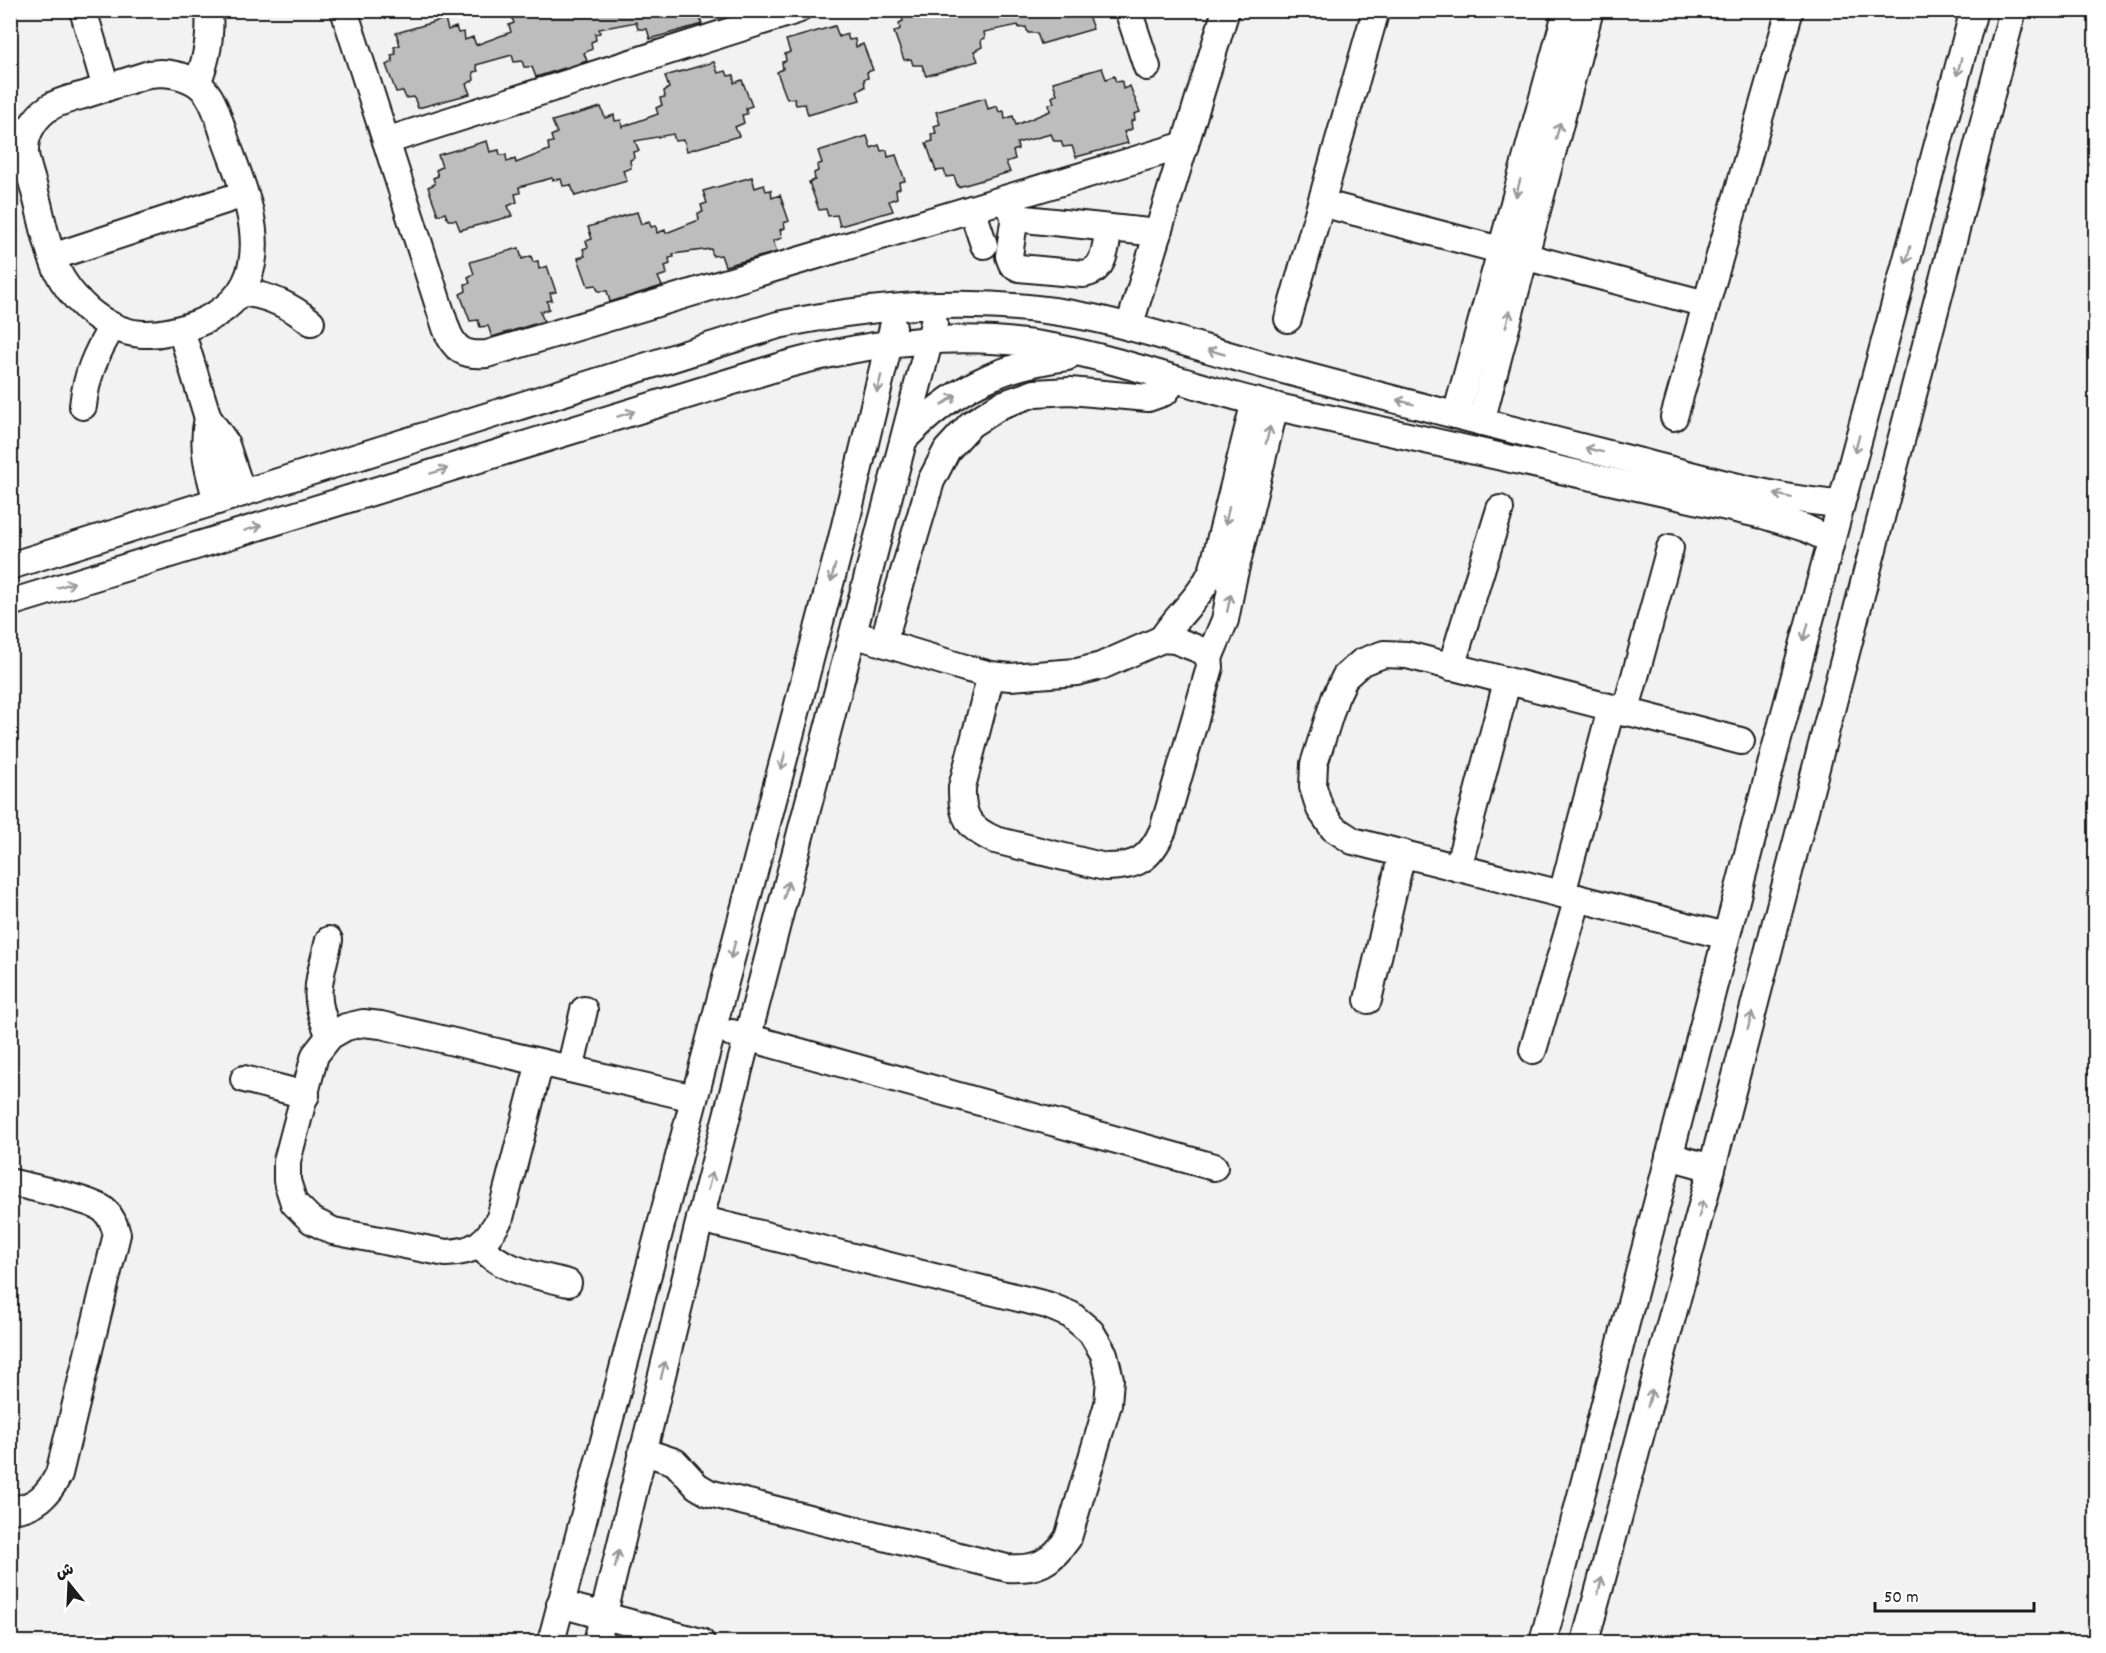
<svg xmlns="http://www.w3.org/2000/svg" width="2106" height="1653" viewBox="0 0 2106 1653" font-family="Dekko,'Playpen Sans Arabic',sans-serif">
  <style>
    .building { fill: #bdbdbd; stroke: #1c1c1c; stroke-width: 1.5 }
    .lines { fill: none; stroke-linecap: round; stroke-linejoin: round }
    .minor-casing { stroke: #1c1c1c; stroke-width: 30 }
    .minor { stroke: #fff; stroke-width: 26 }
    .oneway { stroke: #999 }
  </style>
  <rect width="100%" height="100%" fill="#f2f2f2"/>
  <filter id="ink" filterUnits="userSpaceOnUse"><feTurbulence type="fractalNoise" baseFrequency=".0167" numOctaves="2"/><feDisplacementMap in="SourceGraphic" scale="12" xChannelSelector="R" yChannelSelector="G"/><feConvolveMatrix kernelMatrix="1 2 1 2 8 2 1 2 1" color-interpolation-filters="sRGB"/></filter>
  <g filter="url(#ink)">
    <g class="building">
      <polygon points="525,10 697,10 702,24 650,39 647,29 638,29 636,22 599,29 600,33 595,34 596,40 591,42 592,49 584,53 587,61 536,77 532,67 524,67 522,61 514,62 512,55 476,65 478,71 473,72 474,80 466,84 470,94 418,108 414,97 406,98 403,91 396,92 386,65 393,62 391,55 396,54 394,47 400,45 396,33 445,19 448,30 456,27 458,33 464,32 465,40 473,37 476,45 511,32 509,25 514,23 512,17"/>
      <polygon points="911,10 1086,10 1093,29 1041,44 1037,33 1028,33 1026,27 1019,28 1018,25 984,32 985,38 981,40 982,47 974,51 978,61 926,76 922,65 913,65 911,59 904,60 894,32 900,29 899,23 903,21 902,15"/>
      <polygon points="835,26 839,37 847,34 849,40 855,39 856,47 863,44 873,70 867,72 868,78 864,79 865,87 857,91 860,100 808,115 805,104 796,105 794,98 787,99 777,72 783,69 782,62 786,61 785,54 790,52 786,40"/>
      <polygon points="714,62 718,73 726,71 728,76 734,75 734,83 742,80 752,106 746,108 747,114 742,115 744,123 735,127 739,136 687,151 684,140 675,141 673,134 635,141 639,151 633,152 634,158 630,160 631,168 623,171 627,181 575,196 571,185 563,186 561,179 553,180 552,178 519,187 520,193 515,194 517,202 508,206 512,216 460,230 456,220 448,220 445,213 438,215 428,187 435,184 433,178 438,176 436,170 442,167 438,155 487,141 490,152 499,150 500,155 506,155 507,162 515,159 516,163 549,150 548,143 553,142 551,136 557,133 552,121 601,107 605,118 614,115 615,121 621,120 622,127 658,114 656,108 662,105 660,98 665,97 664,91 669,88 665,76"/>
      <polygon points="1102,68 1106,79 1114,76 1116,82 1122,81 1123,89 1130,86 1140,112 1134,114 1135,120 1131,121 1132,129 1124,132 1128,143 1076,157 1072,146 1063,147 1061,141 1054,141 1051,134 1017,143 1018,149 1013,151 1015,159 1006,162 1010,172 958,187 954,176 946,177 944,170 936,171 926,143 933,141 931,134 936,133 934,126 940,124 936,112 985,98 988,109 997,106 999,112 1004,111 1005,119 1013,116 1016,125 1050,111 1049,104 1054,103 1052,97 1057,94 1053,82"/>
      <polygon points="867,136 871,148 879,145 881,151 887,150 888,157 896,155 905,181 899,182 900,188 896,190 897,198 889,201 893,211 840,226 837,215 828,216 826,209 819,210 809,182 815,180 814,173 818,171 817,165 822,163 818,151"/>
      <polygon points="752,177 755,188 764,185 766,191 771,190 772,198 780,195 789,221 784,223 785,228 780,230 782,238 773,241 777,252 725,266 721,255 713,256 711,249 673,254 674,257 669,258 670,264 665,266 667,274 658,277 662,286 610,302 607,291 598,291 596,285 588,286 578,258 585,256 583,249 588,247 586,241 592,239 588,227 637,212 641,224 649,221 651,227 656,226 657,233 665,230 666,233 699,220 698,213 703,212 701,205 707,203 703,191"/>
      <polygon points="519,248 522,259 531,256 533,262 538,261 539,269 547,266 556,292 550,293 552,300 547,301 549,309 540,312 544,321 492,337 488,326 480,327 478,320 470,321 460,294 466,291 465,284 470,283 468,277 474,274 470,262"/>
    </g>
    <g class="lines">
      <g class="minor-casing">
        <g id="minor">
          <polyline points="83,10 106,88"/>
          <path d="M344 10 446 328C454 350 464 356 487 354L1185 145"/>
          <polyline points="1128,10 1147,67"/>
          <path d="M161 73C210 76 213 102 226 141 240 180 260 223 252 264 246 295 224 313 196 324 154 339 123 340 87 309 75 298 64 285 57 270 46 245 42 217 35 192 32 178 24 161 25 148 26 131 36 116 50 107 60 101 73 98 84 95 106 88 127 81 149 74Z"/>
          <path d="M197 83C207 60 211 37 209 11"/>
          <polyline points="386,141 797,10"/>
          <polyline points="1321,203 1706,304"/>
          <polyline points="1006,204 1015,215 1025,219 1158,233"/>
          <polyline points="972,209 984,245"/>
          <path d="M1015 215 1009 256 1012 264 1019 268 1083 274C1106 271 1105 247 1109 228"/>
          <polyline points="52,257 244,194"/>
          <path d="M241 292C268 295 290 305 311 322"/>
          <polyline points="1288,319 1376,10"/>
          <polyline points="1129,327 1226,10"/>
          <polyline points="181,330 208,418 225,442 242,493"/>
          <path d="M83 406C86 376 96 353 112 327"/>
          <polyline points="1456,415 1567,10"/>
          <polyline points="1674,417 1790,10"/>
          <path d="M208 418C201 447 209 473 217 501"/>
          <polyline points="1481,422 1590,10"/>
          <path d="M905 438C952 390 1000 365 1067 357"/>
          <path d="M10 566 778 325C881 303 988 296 1093 318 1157 332 1219 354 1283 370 1399 401 1516 431 1633 460 1701 477 1770 499 1841 504"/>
          <path d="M10 603 785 365C873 341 963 331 1053 347 1131 362 1205 391 1282 408 1442 444 1602 480 1763 515L1805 528 1831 540"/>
          <path d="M853 634 965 668 991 675 1010 677 1077 672 1101 666 1162 639 1175 640 1203 651 1209 658 1210 667 1163 830C1150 859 1137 867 1105 867L995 840C968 828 961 816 962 787L991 675"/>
          <path d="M1162 639C1178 614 1201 597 1213 569L1255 401"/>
          <polyline points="883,643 931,481 947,450 971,424 1001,405 1035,393 1070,391 1148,398 1165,392 1175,379"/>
          <polyline points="1209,658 1225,620 1233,579 1275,406"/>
          <polyline points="1451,667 1500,509"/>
          <polyline points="1625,713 1670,548"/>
          <polyline points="1458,868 1507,682"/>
          <polyline points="1562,894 1611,709"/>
          <polyline points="1726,936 1353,841 1333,828 1320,809 1313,787 1314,764 1335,698 1345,677 1362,662 1384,654 1407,655 1741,741"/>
          <path d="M329 940C319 983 311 995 330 1036"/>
          <polyline points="1368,1000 1402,853"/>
          <polyline points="732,1033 1214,1167"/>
          <polyline points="1533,1050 1578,898"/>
          <path d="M540 1062 500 1218C486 1244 474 1252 446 1253L333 1231 311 1220 294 1203 287 1181V1161L315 1055 330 1036 346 1027 363 1023 381 1025 694 1098"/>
          <polyline points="570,1069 584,1010"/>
          <polyline points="244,1079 306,1095"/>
          <polyline points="1669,1156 1712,1168"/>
          <path d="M10 1182C29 1187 93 1200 104 1210 112 1217 114 1225 117 1234L59 1474C48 1495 36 1508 10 1510"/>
          <path d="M479 1245C502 1271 536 1275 568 1283"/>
          <path d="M642 1451 675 1462 697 1486 709 1493 1007 1568C1037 1570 1051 1563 1068 1538L1108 1404 1110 1379 1104 1354 1091 1332 1071 1315 1047 1305 700 1219"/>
          <polyline points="560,1604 701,1642"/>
          <polyline points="551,1642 841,542 893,327"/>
          <polyline points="597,1642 700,1219 934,323"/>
          <polyline points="1543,1642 1775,750 1974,10"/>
          <polyline points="1585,1642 1712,1168 2013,10"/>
        </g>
      </g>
      <use href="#minor" class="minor"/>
    </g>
    <defs><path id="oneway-shaft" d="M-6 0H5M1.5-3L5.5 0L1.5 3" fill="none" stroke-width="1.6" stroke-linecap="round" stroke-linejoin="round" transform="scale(1.5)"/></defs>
    <g class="oneway">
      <use href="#oneway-shaft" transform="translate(1959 67) rotate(105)"/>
      <use href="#oneway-shaft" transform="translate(1558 131) rotate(-75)"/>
      <use href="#oneway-shaft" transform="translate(1518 188) rotate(105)"/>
      <use href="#oneway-shaft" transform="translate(1908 255) rotate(105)"/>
      <use href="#oneway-shaft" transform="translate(1508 319) rotate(-75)"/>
      <use href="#oneway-shaft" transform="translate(1216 352) rotate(-164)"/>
      <use href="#oneway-shaft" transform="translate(879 384) rotate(104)"/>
      <use href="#oneway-shaft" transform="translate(949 400) rotate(-34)"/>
      <use href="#oneway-shaft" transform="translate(1405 402) rotate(-165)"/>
      <use href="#oneway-shaft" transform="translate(626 414) rotate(-17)"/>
      <use href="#oneway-shaft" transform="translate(1268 435) rotate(-76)"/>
      <use href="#oneway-shaft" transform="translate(1857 444) rotate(105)"/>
      <use href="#oneway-shaft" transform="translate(1594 450) rotate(-166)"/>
      <use href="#oneway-shaft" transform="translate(439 471) rotate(-17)"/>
      <use href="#oneway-shaft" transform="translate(1783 496) rotate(-168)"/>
      <use href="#oneway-shaft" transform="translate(1227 516) rotate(103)"/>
      <use href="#oneway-shaft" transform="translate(253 528) rotate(-17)"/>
      <use href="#oneway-shaft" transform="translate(833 573) rotate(105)"/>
      <use href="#oneway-shaft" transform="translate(66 585) rotate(-17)"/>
      <use href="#oneway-shaft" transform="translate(1229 603) rotate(-78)"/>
      <use href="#oneway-shaft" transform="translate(1806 632) rotate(105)"/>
      <use href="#oneway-shaft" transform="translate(783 761) rotate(105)"/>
      <use href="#oneway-shaft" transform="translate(786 890) rotate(-75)"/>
      <use href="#oneway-shaft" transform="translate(733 950) rotate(105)"/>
      <use href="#oneway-shaft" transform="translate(1750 1021) rotate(-75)"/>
      <use href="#oneway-shaft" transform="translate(710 1181) rotate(-75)"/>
      <use href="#oneway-shaft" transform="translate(1701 1209) rotate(-75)"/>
      <use href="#oneway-shaft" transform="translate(663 1370) rotate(-76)"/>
      <use href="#oneway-shaft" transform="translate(1650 1398) rotate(-75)"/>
      <use href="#oneway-shaft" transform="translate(617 1559) rotate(-77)"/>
      <use href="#oneway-shaft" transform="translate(1600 1586) rotate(-75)"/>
    </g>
  </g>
  <rect width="2106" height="1653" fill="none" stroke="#fff" stroke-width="36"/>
  <rect x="18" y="18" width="2070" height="1617" fill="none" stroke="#1c1c1c" stroke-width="2" filter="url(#ink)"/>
  <g transform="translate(69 1584) rotate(342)" stroke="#ffffff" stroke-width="4.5" paint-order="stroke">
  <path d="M0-4.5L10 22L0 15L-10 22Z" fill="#1c1c1c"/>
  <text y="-9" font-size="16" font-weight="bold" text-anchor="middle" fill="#1c1c1c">ش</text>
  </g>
  <path d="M1875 1602v9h159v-9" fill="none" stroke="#1c1c1c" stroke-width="3"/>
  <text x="1884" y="1602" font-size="18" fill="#1c1c1c" stroke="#ffffff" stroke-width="4.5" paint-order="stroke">50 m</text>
</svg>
